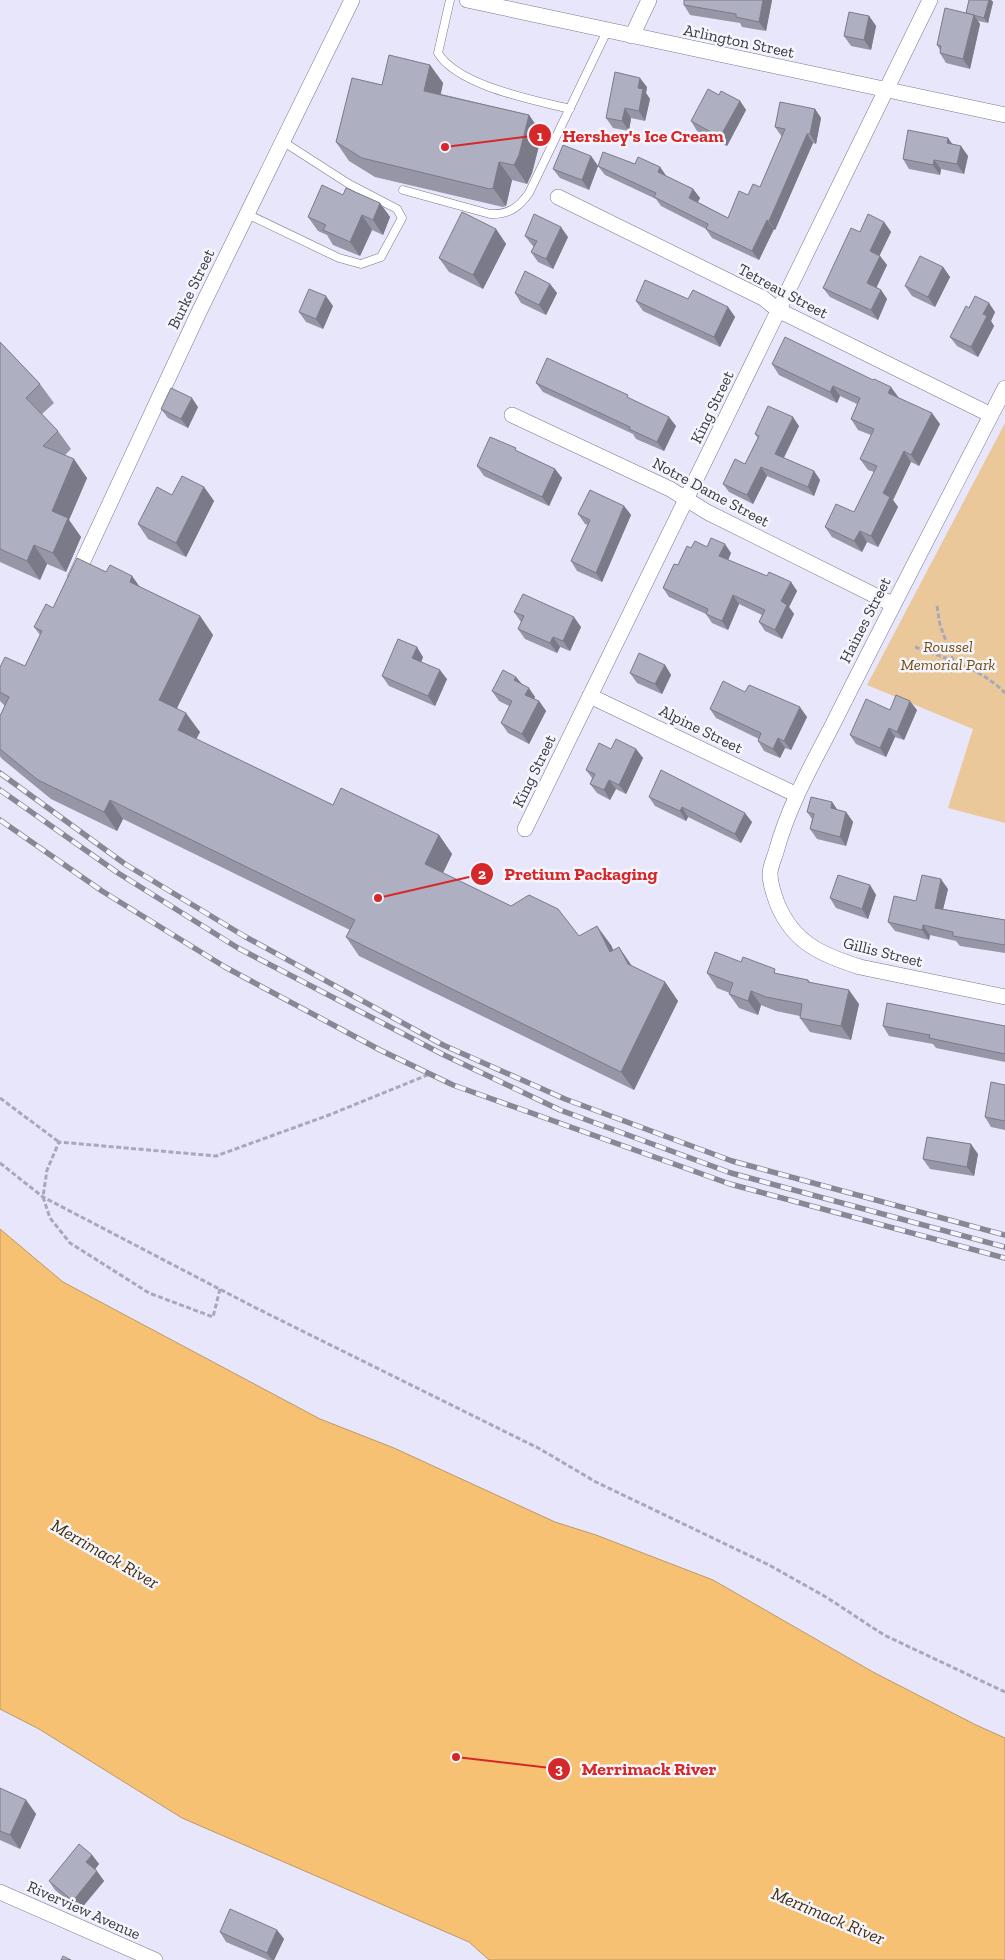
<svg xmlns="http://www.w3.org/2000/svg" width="1005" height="1960" viewBox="0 0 1005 1960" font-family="'Zilla Slab',serif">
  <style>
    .green { fill: #eac89a }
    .water { fill: #f7c174; stroke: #be9865 }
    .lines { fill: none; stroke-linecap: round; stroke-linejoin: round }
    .service-casing { stroke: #78788a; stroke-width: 9 }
    .minor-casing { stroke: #78788a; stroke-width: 16 }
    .path { stroke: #a9a8b9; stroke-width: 3; stroke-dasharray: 5 2.5; stroke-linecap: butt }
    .service { stroke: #fff; stroke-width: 8 }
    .minor { stroke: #fff; stroke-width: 15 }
    .rail-casing { stroke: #888795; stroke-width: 5.5 }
    .rail { stroke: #f5f5fd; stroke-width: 4; stroke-dasharray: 11; stroke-linecap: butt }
    .wall { fill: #9696a7 }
    .shaded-wall { fill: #7a7a88 }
    .building { fill: #afafc2; stroke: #7a7a88 }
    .labels { text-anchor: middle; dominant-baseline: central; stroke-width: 5; stroke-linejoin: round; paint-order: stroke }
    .street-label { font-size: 16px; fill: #3a3a42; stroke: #f5f5fd }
    .park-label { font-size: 16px; font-style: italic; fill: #724e13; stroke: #f5f5fd }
    .water-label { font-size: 18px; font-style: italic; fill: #442f0c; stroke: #f5f5fd }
    .leader { fill: none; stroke: #d62828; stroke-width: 2 }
    .callout-dot { fill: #d62828; stroke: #f5f5fd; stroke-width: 2 }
    .mark-label { font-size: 15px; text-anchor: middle; font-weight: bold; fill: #fff }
    .callout-label { font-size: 18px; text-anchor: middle; font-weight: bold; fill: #d62828; stroke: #f5f5fd; stroke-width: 5; stroke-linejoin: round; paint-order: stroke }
  </style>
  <rect width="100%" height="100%" fill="#e7e6fb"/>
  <polygon class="green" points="1005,423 1005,823 948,808 973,729 867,685"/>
  <polygon class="water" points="0,1229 63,1282 320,1419 394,1448 555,1522 596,1535 713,1580 873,1672 976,1725 1005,1738 1005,1960 489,1960 469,1942 182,1818 39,1729 0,1709"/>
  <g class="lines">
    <g class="service-casing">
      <g id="service">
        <path d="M450 0 438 53C458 86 534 100 570 109"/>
        <path d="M403 190 490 214C509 215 519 207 529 193L607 31"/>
        <polyline points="247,214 339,258 361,264 381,257 402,218 397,209 349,184 282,141"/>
      </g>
    </g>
    <g class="minor-casing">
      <g id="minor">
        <polyline points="467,0 1005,115"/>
        <polyline points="632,36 649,0"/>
        <polyline points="558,197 763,298 778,310 991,415"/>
        <path d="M1005 388C947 501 888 614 831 728 810 768 788 808 776 852 774 859 770 867 770 874 770 883 774 895 777 903 793 943 822 955 860 967L1005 997"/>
        <polyline points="512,415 670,489 707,512 892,604"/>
        <polyline points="75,578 199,312 352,0"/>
        <polyline points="590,696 797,795"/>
        <polyline points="525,829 930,0"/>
        <polyline points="0,1892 155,1960"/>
      </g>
    </g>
    <g class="path">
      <polyline points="937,606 940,625 953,660"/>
      <path d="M915 647C945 658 982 669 1005 693"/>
      <polyline points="0,1098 59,1142"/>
      <polyline points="0,1163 43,1197 254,1307 540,1449 596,1482 769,1565 826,1597 884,1635 1005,1692"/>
      <polyline points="220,1289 213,1317 149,1293 70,1243 50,1218 43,1197 47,1170 59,1142 216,1156 329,1115 430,1074"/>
    </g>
    <use href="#service" class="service"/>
    <use href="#minor" class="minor"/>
    <g class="rail-casing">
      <g id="rail">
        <polyline points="0,773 125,864 244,936 443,1045 565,1099 732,1161 1005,1235"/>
        <polyline points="0,790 118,873 238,948 442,1054 560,1110 731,1173 1005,1247"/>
        <polyline points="0,820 102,891 225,967 380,1050 453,1085 730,1184 1005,1258"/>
      </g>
    </g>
    <use href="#rail" class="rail"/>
  </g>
  <g class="wall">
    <polygon points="772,0 766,31 742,27 740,23 690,15 684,5"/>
    <polygon points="969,0 991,0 993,2 988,23 978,21 980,24 970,69 946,63 940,53 940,50 937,45 966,13"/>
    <polygon points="869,16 876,26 871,50 851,46 844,36"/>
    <polygon points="430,65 443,83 441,94 529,115 542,134 532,173 527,184 512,180 506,206 503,207 375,177 349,161 336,142 382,85"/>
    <polygon points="647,87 646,93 650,99 645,121 631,118 629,131 613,128 606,118"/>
    <polygon points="719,95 740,101 746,110 727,146 697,131 691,121"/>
    <polygon points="815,109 821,118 816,144 813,143 775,230 774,229 759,260 712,238 706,229 661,206 656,199 605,175 598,166 589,190 560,178 553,169 591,156 598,166 635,164 660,167 666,176 693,189 700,198 698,202 728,218 748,195 760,187 782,137 775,127"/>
    <polygon points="948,138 952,144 968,156 964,174 941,169 940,175 909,169 903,159"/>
    <polygon points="343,195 380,203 390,217 383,235 372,230 360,256 333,245 327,235 318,231 308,217"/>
    <polygon points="884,222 891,232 879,255 887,265 876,287 881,290 887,299 878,320 830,297 823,288 860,232"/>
    <polygon points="496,229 506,244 483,289 449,272 439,258"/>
    <polygon points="525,236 568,237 553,269 538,262 531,252 534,247 532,245"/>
    <polygon points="943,267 950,277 935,307 912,296 905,286"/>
    <polygon points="550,284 557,293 546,315 521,303 515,293"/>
    <polygon points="688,299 728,307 735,317 720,347 643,311 636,301"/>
    <polygon points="333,306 323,329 306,322 299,312"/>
    <polygon points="969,308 995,312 991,321 994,326 978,357 957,346 950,337"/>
    <polygon points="0,342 40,384 54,403 42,414 58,431 71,449 65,455 87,478 69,520 81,537 66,572 47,564 40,580 0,562"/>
    <polygon points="772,364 898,397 940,424 919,466 911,462 893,500 898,507 878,547 867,542 862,552 832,537 825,527 854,512 874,472 868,470 860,459 871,435 858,430 851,419 857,404 840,396 837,403 779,375"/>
    <polygon points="536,383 631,399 676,426 664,451 636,439 633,434 543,392"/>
    <polygon points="198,407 188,428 168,418 161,409"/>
    <polygon points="799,426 784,458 814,471 820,480 814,496 767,476 753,504 729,492 723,484 745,464 758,438 755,434"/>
    <polygon points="519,452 555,469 562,478 549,506 484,476 477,466"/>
    <polygon points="204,487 214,501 186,557 148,539 138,524 172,495"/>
    <polygon points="624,506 631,515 602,582 577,571 571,561 588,525 585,524 578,514"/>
    <polygon points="707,547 731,553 728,560 767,576 791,582 797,591 789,607 794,614 782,639 765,631 759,622 762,615 739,604 728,630 712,623 706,614 669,597 663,588 678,565"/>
    <polygon points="106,572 132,576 140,587 200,616 213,635 177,708 200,732 196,739 333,805 439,835 452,854 443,873 511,906 579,936 611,945 613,950 633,967 665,982 678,1001 634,1090 359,956 346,937 350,930 123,819 117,831 51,799 1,758 0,756 0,716 5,706 0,701 0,667 25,666 40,635 34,627 53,608"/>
    <polygon points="514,612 581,627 570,651 560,647 557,653 525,639 518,629 521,622"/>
    <polygon points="423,657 421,662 447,679 435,706 389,686 382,676"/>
    <polygon points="665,665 671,675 662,694 637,683 630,673"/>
    <polygon points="516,677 522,684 535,697 534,699 539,701 546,711 529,744 508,733 501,723 509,706 499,701 492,691"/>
    <polygon points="745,692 807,717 791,750 785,748 780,758 764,751 758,741 759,739 716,718 710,709"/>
    <polygon points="890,710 917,710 904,740 895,737 886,757 856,744 850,735"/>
    <polygon points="611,749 636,749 643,758 626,794 616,789 610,800 597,793 590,784 592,778 586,770"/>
    <polygon points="649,797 752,822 741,843 688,817 686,821 655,806"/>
    <polygon points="832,802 837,810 846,812 853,822 846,846 817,839 810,829 812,819 807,812"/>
    <polygon points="870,885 876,895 868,919 836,908 830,898"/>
    <polygon points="948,889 943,909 1005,920 1005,953 960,946 956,941 930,935 929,940 895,931 888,922 916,901"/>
    <polygon points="741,962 779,974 808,980 810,982 859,1004 851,1040 810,1032 800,1018 800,1016 776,1011 761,1005 758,1015 739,1008 729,994 730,993 717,988 707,973"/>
    <polygon points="883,1026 1005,1026 1005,1062 936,1048 933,1044 889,1036"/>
    <polygon points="1005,1085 1005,1130 991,1127 985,1117"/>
    <polygon points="978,1154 974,1176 930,1169 923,1159"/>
    <polygon points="0,1788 26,1800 36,1814 20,1849 0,1840"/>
    <polygon points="92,1855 99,1864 95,1869 104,1881 80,1910 55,1890 49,1881"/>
    <polygon points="277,1930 284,1939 274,1960 268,1960 226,1942 220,1932"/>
  </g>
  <g class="shaded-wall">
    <polygon points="763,0 772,0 766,31 759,22"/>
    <polygon points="989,0 991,0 993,2 988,23 984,18"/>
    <polygon points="974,15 980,24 970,69 963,59"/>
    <polygon points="869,16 876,26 871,50 864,40"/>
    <polygon points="430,65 443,83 437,109 424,91"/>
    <polygon points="640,78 647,87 646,93 650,99 645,121 639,111 638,88"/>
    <polygon points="740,101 746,110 727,146 720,137"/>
    <polygon points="625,108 631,118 629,131 622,121"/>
    <polygon points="815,109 821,118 816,144 810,134"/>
    <polygon points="529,115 542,134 532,173 527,184 514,165"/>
    <polygon points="807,134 813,143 775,230 769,221"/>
    <polygon points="948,138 955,148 947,143"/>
    <polygon points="961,146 968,156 964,174 957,164"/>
    <polygon points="591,156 598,166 589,190 582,180"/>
    <polygon points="934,160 941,169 940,175 933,165"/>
    <polygon points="499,162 512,180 506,206 493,188"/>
    <polygon points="660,167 667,177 658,172"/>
    <polygon points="693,189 700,198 695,207 689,198"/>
    <polygon points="380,203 390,217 383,235 373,220"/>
    <polygon points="362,215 372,230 360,256 350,242"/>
    <polygon points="767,220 774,229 759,260 752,251"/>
    <polygon points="884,222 891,232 877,261 870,251"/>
    <polygon points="561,227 568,237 553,269 546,259"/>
    <polygon points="496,229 506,244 483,289 473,275"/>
    <polygon points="880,256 887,265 874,293 867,283"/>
    <polygon points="943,267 950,277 935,307 928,297"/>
    <polygon points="550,284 557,293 546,315 539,305"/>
    <polygon points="881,290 887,299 878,320 871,310"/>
    <polygon points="326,296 333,306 323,329 316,319"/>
    <polygon points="989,303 995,312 991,321 994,326 978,357 971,347 983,314"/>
    <polygon points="728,307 735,317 720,347 714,337"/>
    <polygon points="833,386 840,396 837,403 830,392"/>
    <polygon points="891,387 899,398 888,393"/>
    <polygon points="192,398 198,407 188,428 181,419"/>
    <polygon points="932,413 940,424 919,466 911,455"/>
    <polygon points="669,417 676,426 664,451 657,442"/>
    <polygon points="793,417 799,426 781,463 775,454"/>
    <polygon points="904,451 911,462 893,500 898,507 878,547 871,536 883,493"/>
    <polygon points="74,459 87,478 69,520 81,537 66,572 53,553 52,511"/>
    <polygon points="761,467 767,476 753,504 747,495"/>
    <polygon points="555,469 562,478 549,506 542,497"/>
    <polygon points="814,471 820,480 814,496 808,487"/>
    <polygon points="204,487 214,501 186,557 176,543"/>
    <polygon points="624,506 631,515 602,582 596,573"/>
    <polygon points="860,531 867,542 862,552 854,541"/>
    <polygon points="725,544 731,553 726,565 719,556"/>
    <polygon points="34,545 47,564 40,580 27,561"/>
    <polygon points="132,576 145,595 130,582"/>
    <polygon points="791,582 797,591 789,607 794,614 782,639 775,630 781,601"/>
    <polygon points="733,595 739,604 728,630 722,621"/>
    <polygon points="200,616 213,635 172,718 159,700"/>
    <polygon points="574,617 581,627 570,651 563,641"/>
    <polygon points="553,637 560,647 557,653 550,643"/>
    <polygon points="417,647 423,657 419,668 412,658"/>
    <polygon points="665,665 671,675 662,694 655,684"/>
    <polygon points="440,670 447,679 435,706 428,696"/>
    <polygon points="516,677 523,686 514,680"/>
    <polygon points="529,688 535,697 532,704 525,695"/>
    <polygon points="539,701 546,711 529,744 522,734"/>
    <polygon points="910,701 917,710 904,740 897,732"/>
    <polygon points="800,707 807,717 791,750 784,741"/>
    <polygon points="186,713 200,732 191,749 178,730"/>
    <polygon points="889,728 895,737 886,757 880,748"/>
    <polygon points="778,738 785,748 780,758 773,749"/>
    <polygon points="636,749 643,758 626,794 619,785"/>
    <polygon points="609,780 616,789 610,800 604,790"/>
    <polygon points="110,800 123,819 117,831 104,812"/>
    <polygon points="832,802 839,812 831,808"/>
    <polygon points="682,807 688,817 686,821 680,811"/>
    <polygon points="846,812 853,822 846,846 840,837"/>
    <polygon points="745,813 752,822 741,843 735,834"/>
    <polygon points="439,835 452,854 438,883 425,864"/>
    <polygon points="941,879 948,889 941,918 935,908"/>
    <polygon points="870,885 876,895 868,919 862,909"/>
    <polygon points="923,925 930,935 929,940 922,930"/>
    <polygon points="597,926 611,945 623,971 610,952"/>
    <polygon points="619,947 632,966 641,983 628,964"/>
    <polygon points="665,982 678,1001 634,1090 621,1072"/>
    <polygon points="849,990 859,1004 851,1040 841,1026"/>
    <polygon points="751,991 761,1005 758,1015 748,1001"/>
    <polygon points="971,1144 978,1154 974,1176 967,1167"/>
    <polygon points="26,1800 36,1814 20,1849 10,1835"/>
    <polygon points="92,1855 99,1864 93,1872 86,1862"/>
    <polygon points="97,1871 104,1881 80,1910 73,1901"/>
    <polygon points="277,1930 284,1939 274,1960 272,1960 267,1953"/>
  </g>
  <g class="building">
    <polygon points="684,0 763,0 759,22 736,17 736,14 684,5"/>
    <polygon points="969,0 989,0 984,18 966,13"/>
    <polygon points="945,8 974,15 963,59 940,53 941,46 937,45"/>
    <polygon points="849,12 869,16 864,40 844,36"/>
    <polygon points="389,55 430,65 424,91 529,115 519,155 514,165 499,162 493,188 490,189 362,158 336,142 352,78 382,85"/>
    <polygon points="615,72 640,78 638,88 643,89 639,111 625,108 622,121 606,118"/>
    <polygon points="708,89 719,95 721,91 740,101 720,137 691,121"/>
    <polygon points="780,102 815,109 810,134 807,134 769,221 767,220 752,251 706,229 708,224 654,197 656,193 598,166 603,152 635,164 638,157 660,167 658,172 693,189 689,198 728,218 739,191 748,195 753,184 760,187 785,129 775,127"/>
    <polygon points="908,130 948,138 947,143 961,146 957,164 934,160 933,165 903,159"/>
    <polygon points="563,145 591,156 582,180 553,169"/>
    <polygon points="322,185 343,195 346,188 380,203 373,220 362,215 350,242 323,230 326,225 308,217"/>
    <polygon points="462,212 496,229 473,275 439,258"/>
    <polygon points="534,214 561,227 546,259 531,252 537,241 525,236"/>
    <polygon points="868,214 884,222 870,251 880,256 867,283 881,290 871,310 823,288 851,228 860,232"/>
    <polygon points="920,256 943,267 928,297 905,286"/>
    <polygon points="525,271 550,284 539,305 515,293"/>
    <polygon points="645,280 688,299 693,290 728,307 714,337 636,301"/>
    <polygon points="309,289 326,296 316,319 299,312"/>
    <polygon points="975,296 989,303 983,314 987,316 971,347 950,337 966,306 969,308"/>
    <polygon points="785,337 873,380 874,379 891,387 888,393 932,413 911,455 904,451 883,493 890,497 871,536 860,531 854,541 825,527 836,504 854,512 877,466 860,459 874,429 851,419 860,398 833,386 830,392 772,364"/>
    <polygon points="0,342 40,384 26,398 58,431 43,446 74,459 52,511 68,518 53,553 34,545 27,561 0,549"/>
    <polygon points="547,358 628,395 627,397 669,417 657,442 629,429 630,427 536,383"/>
    <polygon points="171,388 192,398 181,419 161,409"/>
    <polygon points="768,406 793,417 775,454 814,471 808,487 761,467 747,495 723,484 735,459 745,464 759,436 755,434"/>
    <polygon points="490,437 516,448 515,450 555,469 542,497 477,466"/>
    <polygon points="182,476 204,487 176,543 138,524 157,487 172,495"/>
    <polygon points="590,490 624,506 596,573 571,561 590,520 578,514"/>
    <polygon points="711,538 725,544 719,556 767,576 769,572 791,582 781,601 787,605 775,630 759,622 765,610 733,595 722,621 706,614 708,609 663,588 674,564 678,565 687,546 691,548 695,541 707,547"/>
    <polygon points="77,558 106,572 110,565 132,576 130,582 200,616 159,700 186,713 178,730 333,805 341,788 439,835 425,864 511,906 529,895 558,909 579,936 597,926 610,952 619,947 628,964 665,982 621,1072 346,937 355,920 110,800 104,812 38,780 0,749 0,716 9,697 0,692 0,667 5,657 25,666 42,631 34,627 46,604 53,608"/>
    <polygon points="523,594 574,617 563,641 553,637 550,643 518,629 524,616 514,612"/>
    <polygon points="398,639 417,647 412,658 440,670 428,696 382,676"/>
    <polygon points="639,653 665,665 655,684 630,673"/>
    <polygon points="503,670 516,677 514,680 529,688 525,695 539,701 522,734 501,723 512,701 492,691"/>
    <polygon points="723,681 745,692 749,685 800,707 784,741 778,738 773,749 758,741 761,733 710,709"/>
    <polygon points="896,695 910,701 897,732 889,728 880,748 850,735 866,699 890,710"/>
    <polygon points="616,739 636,749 619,785 609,780 604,790 590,784 595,774 586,770 599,743 611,749"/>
    <polygon points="661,770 745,813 735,834 682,807 680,811 649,797"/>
    <polygon points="811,797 832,802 831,808 846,812 840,837 810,829 814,814 807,812"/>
    <polygon points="838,875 870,885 862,909 830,898"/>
    <polygon points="922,875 941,879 935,908 1005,920 1005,945 953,936 953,932 923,925 922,930 888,922 894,896 916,901"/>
    <polygon points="715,952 741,962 743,957 775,969 774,973 808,980 808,982 849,990 841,1026 800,1018 802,1004 766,997 751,991 748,1001 729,994 733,983 707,973"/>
    <polygon points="887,1003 1005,1026 1005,1054 929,1038 930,1035 883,1026"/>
    <polygon points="991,1082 1005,1085 1005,1121 985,1117"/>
    <polygon points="927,1137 971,1144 967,1167 923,1159"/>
    <polygon points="0,1788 26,1800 10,1835 0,1831"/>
    <polygon points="79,1844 92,1855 86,1862 97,1871 73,1901 49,1881"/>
    <polygon points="230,1909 277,1930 267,1953 220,1932"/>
    <polygon points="63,1956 71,1960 61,1960"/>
  </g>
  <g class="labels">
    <g class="street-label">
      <text transform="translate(739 41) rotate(12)">Arlington Street</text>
      <text transform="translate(191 289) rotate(-64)">Burke Street</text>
      <text transform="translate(783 291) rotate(28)">Tetreau Street</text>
      <text transform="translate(712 407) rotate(-64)">King Street</text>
      <text transform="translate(711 492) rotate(28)">Notre Dame Street</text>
      <text transform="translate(865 620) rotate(-63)">Haines Street</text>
      <text transform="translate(701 729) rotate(26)">Alpine Street</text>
      <text transform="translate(534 771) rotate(-64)">King Street</text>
      <text transform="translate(883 952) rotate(14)">Gillis Street</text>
      <text transform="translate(84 1910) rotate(24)">Riverview Avenue</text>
    </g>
    <g class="park-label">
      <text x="948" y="646">Roussel<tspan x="948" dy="18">Memorial Park</tspan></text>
    </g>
    <g class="water-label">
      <text transform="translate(105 1554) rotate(30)">Merrimack River</text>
      <text transform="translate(828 1916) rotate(23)">Merrimack River</text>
    </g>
  </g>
  <path class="leader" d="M445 147L540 135M378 898L482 874M456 1757L559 1769"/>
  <g class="callout-dot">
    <circle cx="445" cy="147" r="5"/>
    <circle cx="378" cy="898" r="5"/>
    <circle cx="456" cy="1757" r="5"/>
    <circle cx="540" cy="135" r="12"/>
    <circle cx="482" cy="874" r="12"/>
    <circle cx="559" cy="1769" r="12"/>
  </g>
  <g class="mark-label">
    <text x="540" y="141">1</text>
    <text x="482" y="879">2</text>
    <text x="559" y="1774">3</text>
  </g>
  <g class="callout-label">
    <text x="643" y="142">Hershey's Ice Cream</text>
    <text x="581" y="880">Pretium Packaging</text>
    <text x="649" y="1775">Merrimack River</text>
  </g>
</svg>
